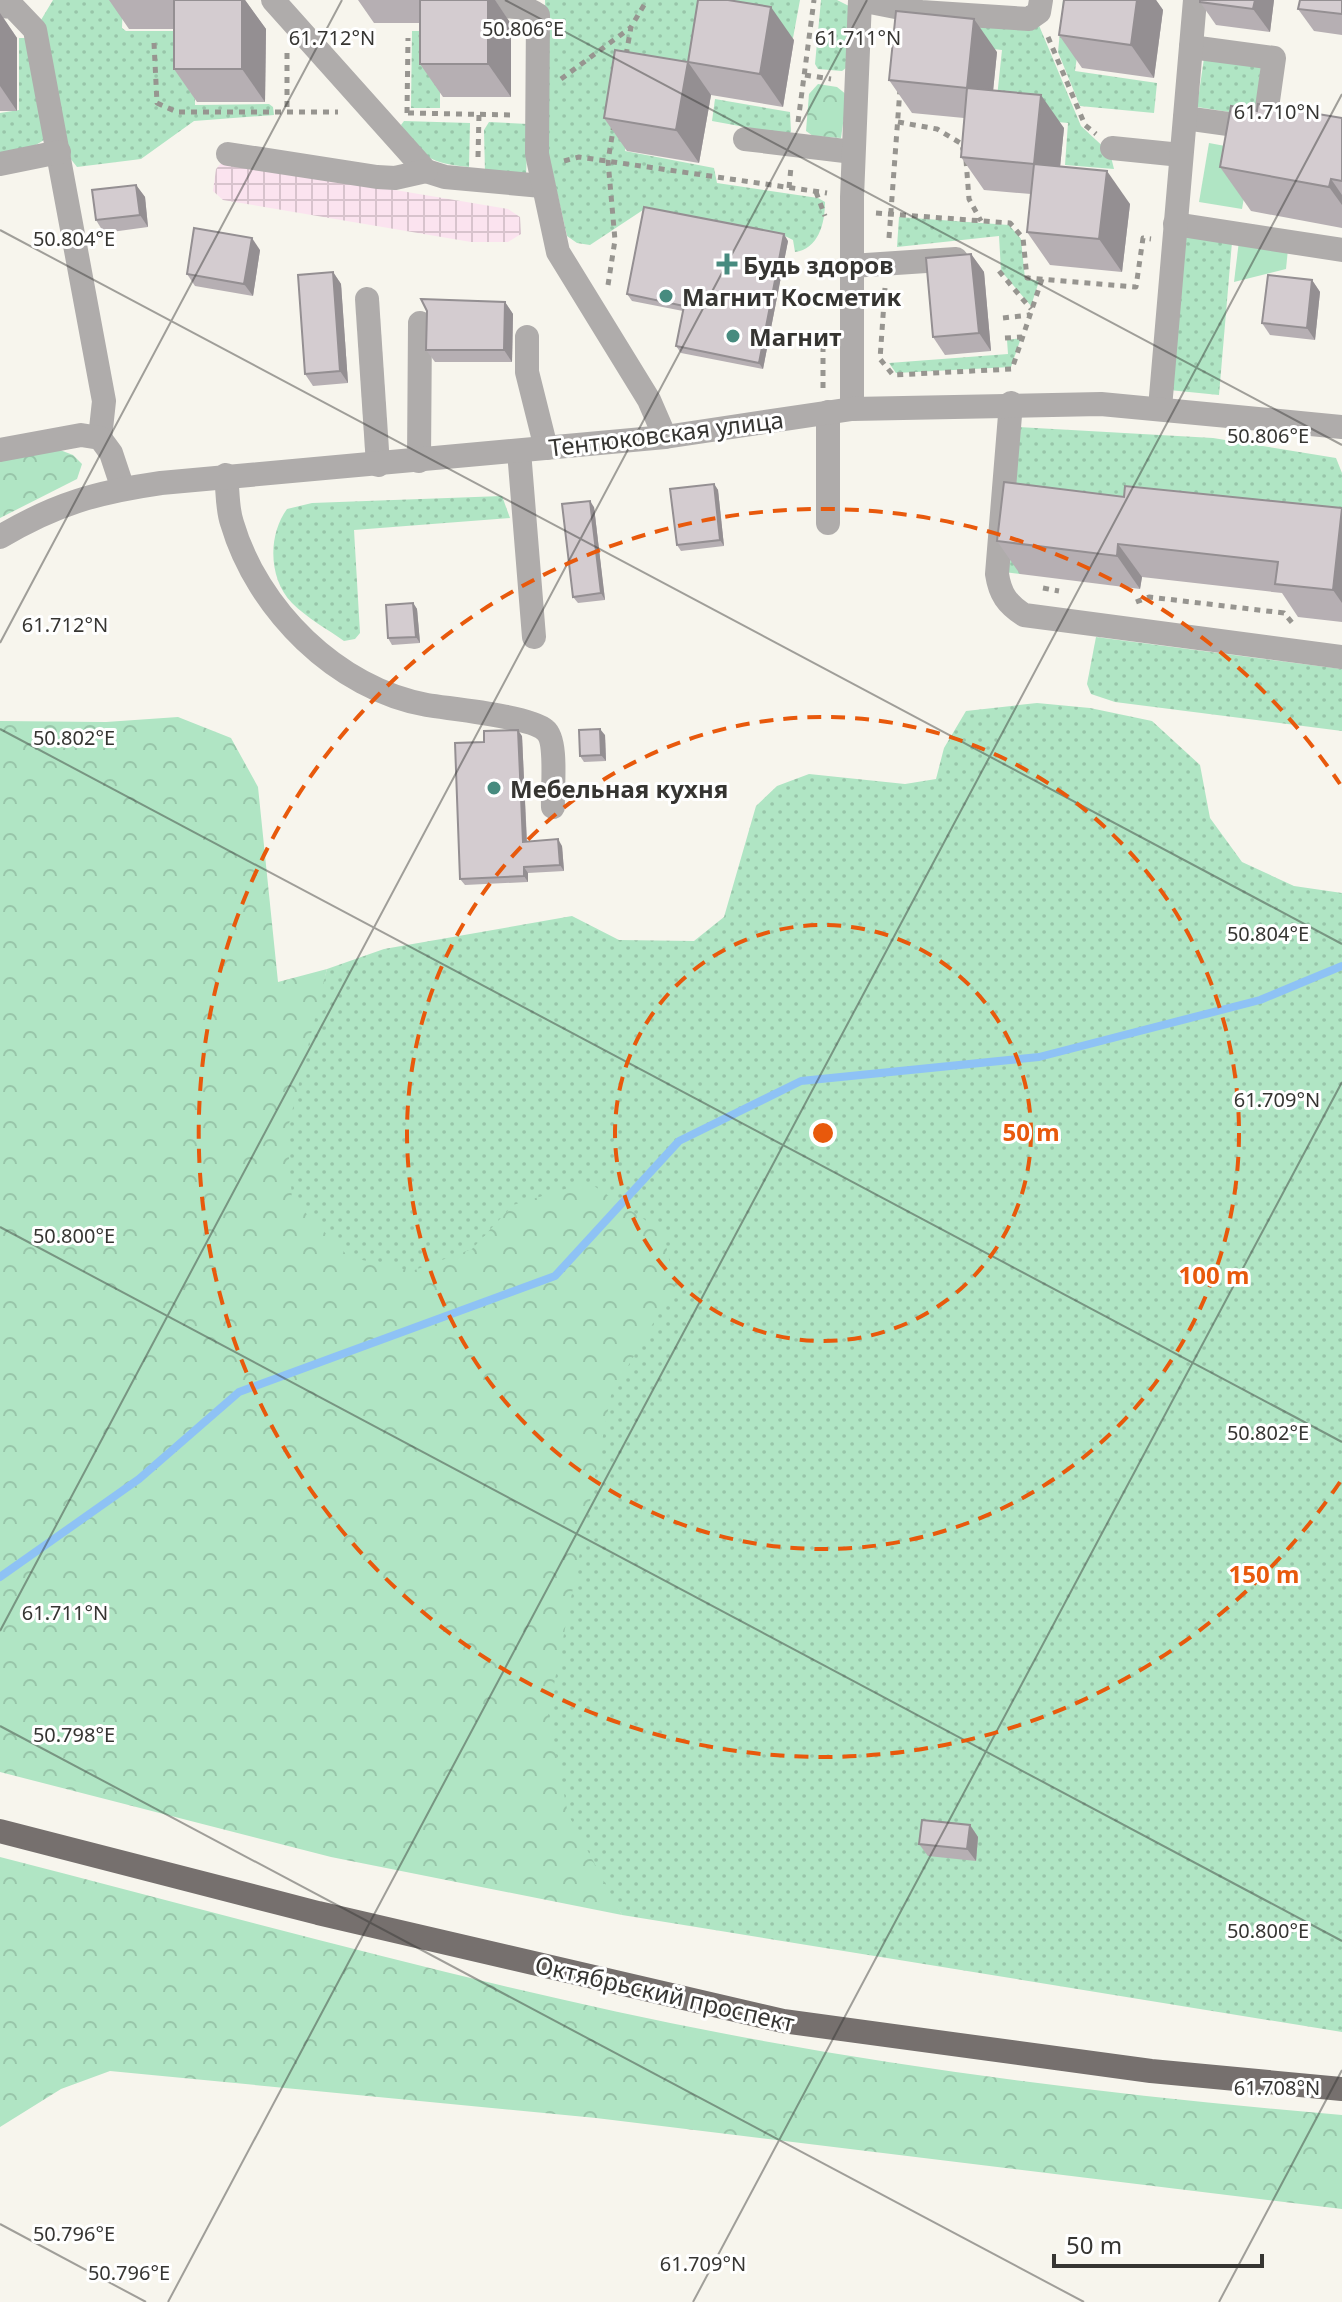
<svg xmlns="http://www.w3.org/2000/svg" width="1342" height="2302" viewBox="0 0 1342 2302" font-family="'Noto Sans',sans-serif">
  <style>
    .industrial { fill: url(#industrial-grid) }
    .grass { fill: url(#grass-dots) }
    .forest { fill: url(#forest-crowns) }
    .park { fill: #b0e5c4 }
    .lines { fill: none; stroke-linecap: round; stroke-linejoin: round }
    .stream { stroke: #8ec2f5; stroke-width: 8 }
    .path { stroke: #979590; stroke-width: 5; stroke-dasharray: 6 6; stroke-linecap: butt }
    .minor { stroke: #afacab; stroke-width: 24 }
    .major { stroke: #76706e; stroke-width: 24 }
    .wall { fill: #b6afb3 }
    .shaded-wall { fill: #948f92 }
    .building { fill: #d4ccd0; stroke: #948f92; stroke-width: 2 }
    .ticks { fill: none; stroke: #363532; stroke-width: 2; stroke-opacity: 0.45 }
    .ring { fill: none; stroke: #e8590c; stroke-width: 4; stroke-dasharray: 14 10 }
    .poi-dot { fill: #478b7f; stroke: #fff; stroke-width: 3 }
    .labels { text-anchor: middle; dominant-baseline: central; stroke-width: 6; stroke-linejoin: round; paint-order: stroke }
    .poi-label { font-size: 24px; font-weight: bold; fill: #363532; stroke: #fff; text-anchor: start }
    .street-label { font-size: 24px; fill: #363532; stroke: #fff }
    .ticks-label { font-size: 20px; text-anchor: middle; fill: #363532; stroke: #fff; stroke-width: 6; stroke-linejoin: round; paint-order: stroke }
    .centre { fill: #e8590c; stroke: #fff; stroke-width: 4 }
    .ring-label { font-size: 24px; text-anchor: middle; font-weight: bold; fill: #e8590c; stroke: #fff; stroke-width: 6; stroke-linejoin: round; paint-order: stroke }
  </style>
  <defs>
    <pattern id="industrial-grid" width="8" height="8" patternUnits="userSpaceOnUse" patternTransform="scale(2)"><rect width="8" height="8" fill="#fbe3ef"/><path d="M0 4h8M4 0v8" fill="none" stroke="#d8c3cd"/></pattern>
    <pattern id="grass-dots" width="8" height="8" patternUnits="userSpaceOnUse" patternTransform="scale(2)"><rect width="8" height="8" fill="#b0e5c4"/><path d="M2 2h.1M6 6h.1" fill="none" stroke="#98c5a9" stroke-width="1.8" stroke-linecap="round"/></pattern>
    <pattern id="forest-crowns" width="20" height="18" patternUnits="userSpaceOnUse" patternTransform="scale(2)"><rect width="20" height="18" fill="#b0e5c4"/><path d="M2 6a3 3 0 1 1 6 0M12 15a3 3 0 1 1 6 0" fill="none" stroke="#98c5a9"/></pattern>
  </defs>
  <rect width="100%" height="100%" fill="#f7f5ed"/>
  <polygon class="industrial" points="223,161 508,209 520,217 521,234 508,242 471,242 223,200 213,191 216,169"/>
  <g class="grass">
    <polygon points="53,0 123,0 122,28 126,31 190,31 194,36 195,105 269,104 273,107 274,115 194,121 141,159 77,167 70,158 41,20"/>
    <path d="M545 0H800L793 38 723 26 710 92 636 83 625 151 714 168 717 183 818 198 825 202C825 224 818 249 795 252L793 240 785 236 646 208 590 245 577 243 567 236 547 148Z"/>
    <polygon points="821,0 837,0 851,7 846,68 842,71 818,69 815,64"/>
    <polygon points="1063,0 1085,0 1075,71 1157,83 1154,113 1080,106 1058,52"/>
    <polygon points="921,16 1038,23 1081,126 1110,153 1114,169 1065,165 1068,123 995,116 1002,50 919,41"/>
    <polygon points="412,31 440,31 440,108 411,108"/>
    <polygon points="19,38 32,38 44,140 26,151 0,158 0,113 19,110"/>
    <polygon points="1204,58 1261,67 1255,116 1197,107"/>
    <polygon points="715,99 790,112 791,132 788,135 712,121"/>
    <path d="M404 121 470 123 469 167C431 163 421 158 401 125Z"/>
    <polygon points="489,122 528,124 526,175 485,172 484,130"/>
    <polygon points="899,217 1009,225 1021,239 1025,279 1039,281 1031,306 1001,271 999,236 897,247"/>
    <polygon points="1183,236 1232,242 1219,395 1169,390"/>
    <polygon points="1021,338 1011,367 896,373 889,363 1008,354 1007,340"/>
    <polygon points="1018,427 1213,438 1336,458 1342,473 1342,539 1027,516 1020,574 1004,572"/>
    <path d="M502 496 510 518 354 530 360 633 355 639 344 641C327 629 307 618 292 603 268 578 268 535 287 509L312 503Z"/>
    <polygon points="1096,637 1342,669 1342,731 1115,702 1091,694 1087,684"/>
    <polygon points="1037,703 1090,708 1152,721 1200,765 1210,818 1242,862 1294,886 1342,893 1342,2032 622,1915 562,1817 476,1255 413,1278 346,1263 285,1202 281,1130 327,969 384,949 572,916 619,940 694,941 724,917 756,806 777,786 809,774 905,784 936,779 944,748 966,711"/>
  </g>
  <g class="forest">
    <polygon points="818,84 837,87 847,95 841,138 813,136 806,131 809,94"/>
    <polygon points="60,450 73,455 82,464 77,479 0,518 0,461"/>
    <polygon points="178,717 231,738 258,787 278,982 327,969 287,1132 292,1199 349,1257 412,1271 472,1249 513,1205 588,1182 663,1232 675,1286 611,1395 548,1715 568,1814 622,1915 331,1857 0,1772 0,721 106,722"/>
    <path d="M0 1857C246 1920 492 1990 742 2037 940 2074 1141 2098 1342 2115V2209L596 2118 110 2071 61 2089 0 2127Z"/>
  </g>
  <g class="park">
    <polygon points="1209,143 1252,151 1242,209 1199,202"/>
    <polygon points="1239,241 1288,249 1286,269 1234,282"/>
  </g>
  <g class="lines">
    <polyline class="stream" points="0,1577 139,1479 239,1392 555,1276 679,1141 801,1081 1039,1057 1260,1000 1342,966"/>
    <g class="path">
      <polyline points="1048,37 1085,125 1096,134"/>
      <polyline points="154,43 157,103 177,112 338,112"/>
      <polyline points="287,53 287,112"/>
      <polyline points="626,55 631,27 647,0"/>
      <polyline points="805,75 831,79"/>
      <polyline points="561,79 630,28"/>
      <polyline points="407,113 408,38"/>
      <polyline points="408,113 514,115"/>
      <polyline points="798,122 814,0"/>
      <polyline points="898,122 937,129 962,144 963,150"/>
      <polyline points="478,157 479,114"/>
      <polyline points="966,160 969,199 981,221"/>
      <polyline points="564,161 579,157 827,193"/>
      <polyline points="789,188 791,167"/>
      <polyline points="816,192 825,216"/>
      <polyline points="876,213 1010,223 1023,238 1027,278 1136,287 1143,238 1151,239"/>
      <polyline points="889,238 900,89"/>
      <polyline points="999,271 1031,309"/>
      <polyline points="608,285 615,240 608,161 614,124"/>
      <polyline points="885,288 880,359 893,375 1012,369 1042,279"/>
      <polyline points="1003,318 1030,315"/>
      <polyline points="1005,338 1022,337"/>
      <polyline points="823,388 823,330"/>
      <polyline points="1043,588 1059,591"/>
      <polyline points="1136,602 1149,597 1284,613 1294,625"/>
    </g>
    <g class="minor">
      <polyline points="273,0 426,171 445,177 542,186"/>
      <path d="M479 0C498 10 520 2 538 15L537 154 558 252 649 400 665 437"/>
      <polyline points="0,6 13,7 35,30 104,401 100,438"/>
      <polyline points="1185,118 1264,129 1274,58 1191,47"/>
      <polyline points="745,139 853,152"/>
      <polyline points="1112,148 1181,155"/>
      <polyline points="228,154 377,177 395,178 426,171"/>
      <polyline points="0,164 59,152"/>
      <polyline points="1175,224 1342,250"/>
      <polyline points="851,266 956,259"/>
      <polyline points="367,299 378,465"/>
      <polyline points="527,337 527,372 546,448"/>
      <path d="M1011 403 997 574C1000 594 1007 604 1024 615L1342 657"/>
      <polyline points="1160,408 1195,0"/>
      <polyline points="852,409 852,197 860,0 921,12 1029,19 1039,12 1041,0"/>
      <polyline points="828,412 828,523"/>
      <polyline points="0,450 81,435 100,438 111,453 123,489"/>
      <polyline points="519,451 534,637"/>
      <polyline points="419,461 420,323"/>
      <path d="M226 475C228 491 227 509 232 523 257 609 337 689 427 705 451 709 529 716 545 730 558 740 552 790 553 807"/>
      <path d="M0 537C55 504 98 492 161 483L665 437 852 409 1101 404 1342 427"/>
    </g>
    <polyline class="major" points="0,1831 318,1913 783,2021 1151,2071 1342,2089"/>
  </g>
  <g class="wall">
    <polygon points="109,0 245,0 266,29 265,102 197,102 174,69 174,29 129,29"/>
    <polygon points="358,0 495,0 511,24 511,97 443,97 420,64 420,23 374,23"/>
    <polygon points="1064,0 1156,0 1163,10 1154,78 1082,68 1059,35"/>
    <polygon points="1274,0 1270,32 1216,25 1200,2"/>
    <polygon points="1342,0 1342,35 1314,31 1298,9"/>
    <polygon points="0,13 17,38 17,111 0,111"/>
    <polygon points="794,40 783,107 711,95 699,163 627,151 604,118 688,62"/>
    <polygon points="997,52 993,91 1064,128 1060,167 1130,204 1122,272 1050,265 1027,232 1031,194 984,190 961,157 964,118 912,113 889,80"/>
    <polygon points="1257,111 1342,118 1342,228 1251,211 1220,167"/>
    <polygon points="136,185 145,197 148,227 104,233 96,220"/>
    <polygon points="788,241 763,369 681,353 676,346 683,311 632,301 627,294"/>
    <polygon points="260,250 253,296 195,286 187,274"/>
    <polygon points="971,254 984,272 991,351 945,355 933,337"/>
    <polygon points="333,272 341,284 348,383 313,386 305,374"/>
    <polygon points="1312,280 1320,292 1315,340 1270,335 1262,323"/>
    <polygon points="505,302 513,314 512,362 435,362 426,350"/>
    <polygon points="714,484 718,490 724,546 681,551 677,545"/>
    <polygon points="1124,497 1342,508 1342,622 1298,617 1282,593 1142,577 1140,589 1020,574 997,541"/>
    <polygon points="594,507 605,600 578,603 573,597"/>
    <polygon points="413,603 417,609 420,643 392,645 388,638"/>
    <polygon points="605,735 606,761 584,762 580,756"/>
    <polygon points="522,736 527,841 562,846 564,871 528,873 528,882 465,885 460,879 484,742"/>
    <polygon points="970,1825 978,1837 976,1861 928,1856 919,1844"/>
  </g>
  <g class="shaded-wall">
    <polygon points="242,0 245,0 266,29 265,102 242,69"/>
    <polygon points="488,0 495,0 511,24 511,97 488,64"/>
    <polygon points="1137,0 1156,0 1163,10 1154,78 1131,45"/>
    <polygon points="1255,0 1274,0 1270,32 1253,9"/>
    <polygon points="771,7 794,40 783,107 760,74"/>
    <polygon points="0,13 17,38 17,111 0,86"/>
    <polygon points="974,19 997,52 990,121 967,88"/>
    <polygon points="688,62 711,95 699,163 676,130"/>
    <polygon points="1041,95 1064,128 1057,197 1034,164"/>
    <polygon points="1107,171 1130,204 1122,272 1099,239"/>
    <polygon points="1331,179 1342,195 1342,205 1329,187"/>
    <polygon points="136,185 145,197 148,227 140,215"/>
    <polygon points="784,234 788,241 763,369 759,363"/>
    <polygon points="252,238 260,250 253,296 244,284"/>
    <polygon points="971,254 984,272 991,351 979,333"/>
    <polygon points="333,272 341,284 348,383 340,371"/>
    <polygon points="1312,280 1320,292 1315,340 1307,328"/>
    <polygon points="505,302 513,314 512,362 504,350"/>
    <polygon points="714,484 718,490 724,546 720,540"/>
    <polygon points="590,501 594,507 605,600 601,593"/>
    <polygon points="1342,508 1342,603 1333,590"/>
    <polygon points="1118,544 1142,577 1140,589 1117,556"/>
    <polygon points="413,603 417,609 420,643 416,637"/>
    <polygon points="600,729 605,735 606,761 601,755"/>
    <polygon points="518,730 522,736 527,848 523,842"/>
    <polygon points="558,839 562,846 564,871 560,865"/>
    <polygon points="524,867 528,873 528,882 524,876"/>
    <polygon points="970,1825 978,1837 976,1861 967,1849"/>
  </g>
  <g class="building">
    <rect x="174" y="0" width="68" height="69"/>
    <rect x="420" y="0" width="68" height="64"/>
    <polygon points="698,0 728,0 771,7 760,74 688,62"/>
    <polygon points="1064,0 1137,0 1131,45 1059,35"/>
    <polygon points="1200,0 1255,0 1253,9 1200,2"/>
    <polygon points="1300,0 1342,0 1342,14 1298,9"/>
    <polygon points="896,11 974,19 967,88 889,80"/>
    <polygon points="615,50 688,62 676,130 604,118"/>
    <polygon points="967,88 1041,95 1034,164 961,157"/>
    <polygon points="1258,104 1342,118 1342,181 1331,179 1329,187 1220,167 1231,106 1257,111"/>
    <polygon points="1034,164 1107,171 1099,239 1027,232"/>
    <polygon points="136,185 140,215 96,220 92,190"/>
    <polygon points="644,207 784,234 759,363 676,346 684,306 627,294"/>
    <polygon points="194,228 252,238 244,284 187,274"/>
    <polygon points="971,254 979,333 933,337 926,258"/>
    <polygon points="333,272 340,371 305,374 298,275"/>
    <polygon points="1268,275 1312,280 1307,328 1262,323"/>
    <polygon points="421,299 505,302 504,350 426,350 427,311"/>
    <polygon points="1004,482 1124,497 1125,486 1342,508 1333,590 1275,584 1278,562 1118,544 1117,556 997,541"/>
    <polygon points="714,484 720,540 677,545 670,489"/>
    <polygon points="590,501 601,593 573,597 562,504"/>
    <polygon points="413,603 416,637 388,638 386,605"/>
    <polygon points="600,729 601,755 580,756 579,730"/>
    <polygon points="518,730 523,842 558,839 560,865 524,867 524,876 460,879 455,743 484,742 484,731"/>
    <polygon points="922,1820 970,1825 967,1849 919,1844"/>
  </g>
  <path class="ticks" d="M505 0 1342 445M0 230 1342 944M0 643 342 0M0 729 1342 1442M0 1227 1342 1941M0 1631 867 0M0 1726 1084 2302M0 2224 146 2302M168 2302 1342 94M693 2302 1342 1082M1219 2302 1342 2070"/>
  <g class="ring">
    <circle cx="823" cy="1133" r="208"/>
    <circle cx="823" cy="1133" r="416"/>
    <path d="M1340 1482A624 624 0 1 1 1340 784"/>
  </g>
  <g class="poi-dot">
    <path d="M723 252h8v8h8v8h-8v8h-8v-8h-8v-8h8z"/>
    <circle cx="666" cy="296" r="8"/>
    <circle cx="733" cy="336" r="8"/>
    <circle cx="494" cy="788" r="8"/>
  </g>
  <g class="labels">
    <g class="poi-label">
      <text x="743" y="264">Будь здоров</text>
      <text x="682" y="296">Магнит Косметик</text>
      <text x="749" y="336">Магнит</text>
      <text x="510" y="788">Мебельная кухня</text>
    </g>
    <g class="street-label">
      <text transform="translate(666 433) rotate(-7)">Тентюковская улица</text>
      <text transform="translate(665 1993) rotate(13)">Октябрьский проспект</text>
    </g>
  </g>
  <g class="ticks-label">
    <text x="523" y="36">50.806°E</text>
    <text x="332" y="45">61.712°N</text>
    <text x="858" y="45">61.711°N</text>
    <text x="1277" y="119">61.710°N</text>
    <text x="74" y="246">50.804°E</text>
    <text x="1268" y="443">50.806°E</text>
    <text x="65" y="632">61.712°N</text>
    <text x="74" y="745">50.802°E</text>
    <text x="1268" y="941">50.804°E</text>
    <text x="1277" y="1107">61.709°N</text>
    <text x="74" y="1243">50.800°E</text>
    <text x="1268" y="1440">50.802°E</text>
    <text x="65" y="1620">61.711°N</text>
    <text x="74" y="1742">50.798°E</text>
    <text x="1268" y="1938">50.800°E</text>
    <text x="1277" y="2095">61.708°N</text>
    <text x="74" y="2241">50.796°E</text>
    <text x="703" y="2271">61.709°N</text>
    <text x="129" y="2280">50.796°E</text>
  </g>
  <circle cx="823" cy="1133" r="12" class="centre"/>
  <g class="ring-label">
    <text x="1031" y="1141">50 m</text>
    <text x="1214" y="1284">100 m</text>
    <text x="1264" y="1583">150 m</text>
  </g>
  <path d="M1054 2254v12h208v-12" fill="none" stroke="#363532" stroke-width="4"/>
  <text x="1066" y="2254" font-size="24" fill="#363532" stroke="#ffffff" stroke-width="6" paint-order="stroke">50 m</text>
</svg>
